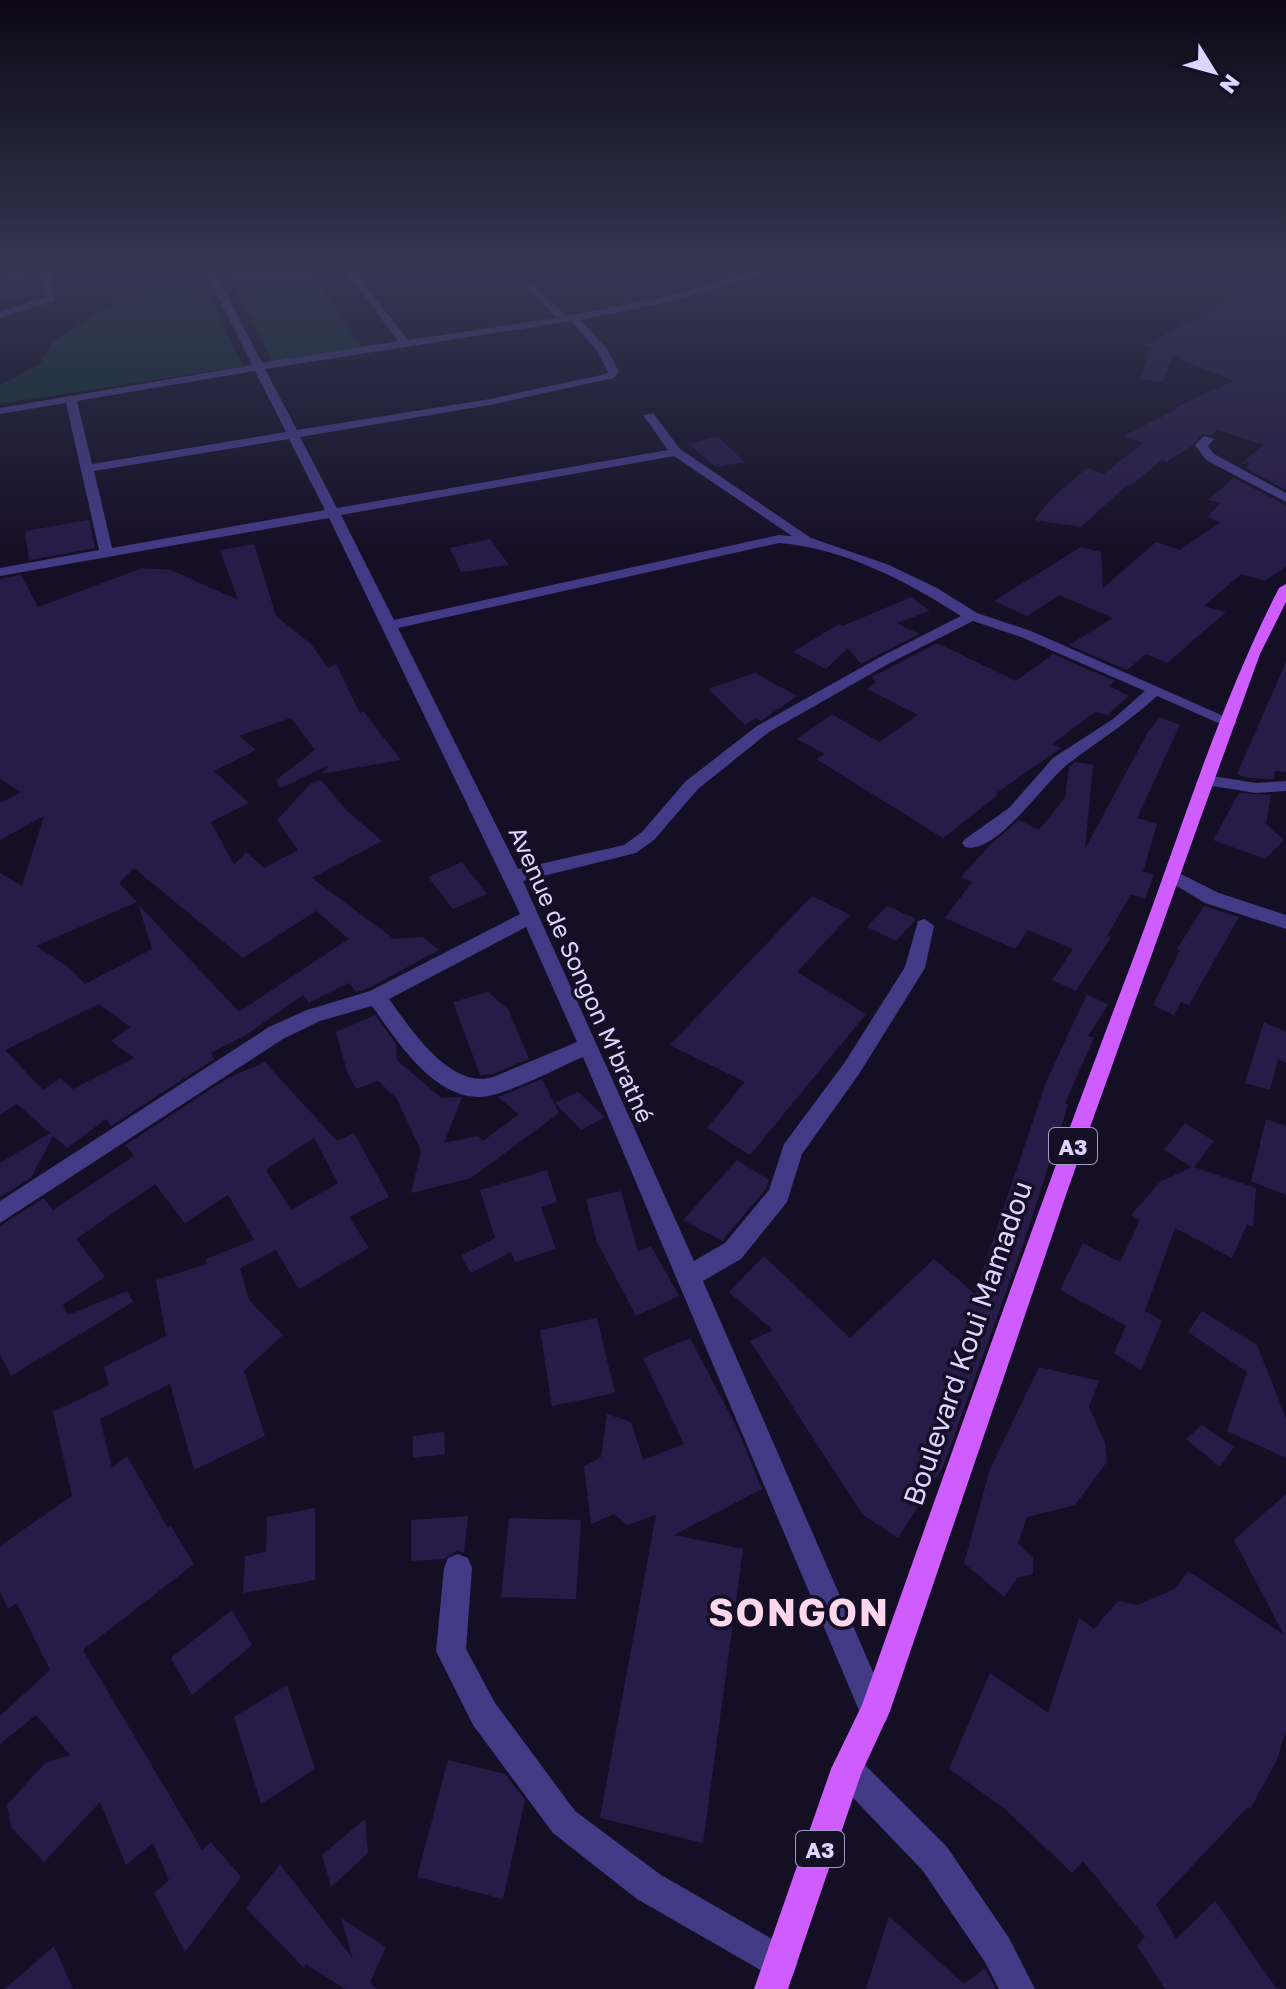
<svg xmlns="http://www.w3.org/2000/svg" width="1286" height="1989" viewBox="0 0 1286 1989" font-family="'Golos Text',sans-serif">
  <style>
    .green { fill: #122f30 }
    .building { fill: #271b47; fill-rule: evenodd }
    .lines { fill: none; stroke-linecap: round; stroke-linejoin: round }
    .minor { fill: #433a85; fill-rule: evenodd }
    .major { fill: #ce5cff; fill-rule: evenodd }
    .labels { text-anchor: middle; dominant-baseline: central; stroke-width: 7; stroke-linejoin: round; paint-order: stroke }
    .shield { fill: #150f26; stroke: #a19abe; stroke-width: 2 }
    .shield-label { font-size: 22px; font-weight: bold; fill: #ddd5ff }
    .street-label { font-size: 24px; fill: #ddd5ff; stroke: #150f26 }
    .near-street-label { font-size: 28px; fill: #ddd5ff; stroke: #150f26 }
    .near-district-label { font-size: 38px; font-weight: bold; letter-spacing: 2px; fill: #ffd7ed; stroke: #150f26 }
  </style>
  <rect width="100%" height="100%" fill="#150f26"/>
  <g class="green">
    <polygon points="313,272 362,348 272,362 227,273"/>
    <polygon points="201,279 243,366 0,404 0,385 39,365 53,341 141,288"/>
  </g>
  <g class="building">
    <polygon points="5,272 31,272 23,299 0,300 0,279"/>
    <polygon points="1272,277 1286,280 1286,490 1245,468 1250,463 1240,464 1263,445 1218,430 1210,435 1202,434 1192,446 1166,462 1163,459 1130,486 1127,485 1081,527 1034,520 1050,500 1087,468 1104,474 1143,443 1124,436 1177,409 1174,408 1234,381 1172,356 1163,382 1140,379 1152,347 1145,345"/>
    <polygon points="718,437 745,462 716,467 687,443"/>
    <polygon points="1234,478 1286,505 1286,567 1265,581 1241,574 1204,606 1226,612 1167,663 1146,654 1127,670 1069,645 1113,618 1059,595 1027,616 994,601 1081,547 1101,552 1103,588 1156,542 1180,550 1221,522 1207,517 1220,503 1208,500"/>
    <polygon points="89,520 95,548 29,560 25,531"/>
    <polygon points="490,539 509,565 461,572 450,548"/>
    <path d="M254 544 276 616 311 644 328 668 336 664 360 713 363 711 401 760 321 774 329 765 281 788 276 780 315 750 291 718 239 736 256 750 214 771 249 803 211 822 234 865 246 852 264 868 298 850 277 820 311 783 321 780 346 810 382 841 312 878 394 939 423 937 439 950 369 988 356 992 349 983 309 1003 303 995 246 1035 211 1053 214 1059 111 1126 106 1119 67 1148 53 1136 31 1178 0 1197V1163L50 1133 17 1104 0 1115V873L22 886 44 816 0 840V803L21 792 0 779V579L21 575 38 607 142 568 171 570 238 600 220 550ZM134 868 243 958 316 911 349 939 239 1012 138 904 152 949 85 984 67 966 36 946 137 902 119 883ZM99 1004 130 1027 111 1041 134 1058 73 1089 60 1078 43 1090 5 1050Z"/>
    <polygon points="911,597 930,611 897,623 919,634 861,664 848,648 826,669 793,652 839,624 843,626"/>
    <polygon points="937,643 1016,681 1053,654 1115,681 1109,686 1129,696 1107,715 1095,712 1052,744 1061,748 995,794 998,795 943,838 816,759 825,754 797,739 832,714 879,742 918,715 867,689 876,682 872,677"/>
    <polygon points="1286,662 1286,772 1275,771 1274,779 1247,778 1237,774"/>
    <polygon points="755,673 797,696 761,721 756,718 745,725 708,689"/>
    <polygon points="1160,717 1180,725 1137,818 1157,824 1143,872 1154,875 1145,899 1131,894 1107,936 1111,937 1076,991 1052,980 1073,949 1028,930 1015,949 945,918 972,882 961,877 992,843 1019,820 1039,830 1065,798 1069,767 1075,762 1093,765 1085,849 1148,732"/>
    <polygon points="1239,793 1271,795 1266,824 1284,840 1265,859 1213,840"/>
    <polygon points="462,862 487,894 453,909 428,877"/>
    <polygon points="812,896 850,915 797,972 866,1014 750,1155 707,1128 745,1082 670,1045"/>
    <polygon points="887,906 916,919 896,941 867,927"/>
    <polygon points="1204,906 1239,917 1189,1005 1181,1002 1174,1015 1153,1005 1180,950 1177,949"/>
    <polygon points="488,992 508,1009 529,1059 492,1074 480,1075 453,1002"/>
    <polygon points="1087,994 1108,1005 1088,1036 1094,1038 1065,1103 1068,1105 1024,1242 943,1467 898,1538 863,1515 750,1341 773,1330 729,1292 764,1256 850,1338 934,1259 975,1294 1046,1082"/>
    <polygon points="375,1015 396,1044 397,1060 441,1098 462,1097 444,1143 478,1136 483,1141 519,1114 498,1097 542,1079 559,1113 471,1178 411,1193 421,1151 397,1099 378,1081 356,1089 347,1071 336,1032"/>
    <polygon points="1264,1022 1286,1032 1286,1063 1278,1059 1270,1090 1245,1083"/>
    <path d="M265 1062 337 1141 354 1133 389 1197 349 1217 369 1248 299 1289 276 1250 240 1268 249 1300 283 1335 244 1371 265 1436 194 1470 170 1384 100 1419 112 1468 127 1456 168 1528 171 1526 194 1564 83 1650 202 1850 211 1842 241 1877 185 1952 154 1893 169 1880 153 1843 126 1865 100 1802 44 1862 11 1827 7 1805 45 1763 70 1755 36 1715 0 1744V1716L50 1670 17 1603 8 1609 0 1591V1546L72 1496 53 1412 109 1385 104 1367 166 1336 156 1280 207 1264 206 1259 254 1240 228 1195 185 1223 155 1184 76 1239 105 1277 63 1305 68 1315 127 1291 133 1302 11 1376 0 1354V1226L44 1198 53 1210 134 1156 125 1145 228 1078ZM314 1138 338 1183 291 1210 266 1170Z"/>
    <polygon points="578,1092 605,1117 581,1130 555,1103"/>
    <polygon points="1266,1119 1286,1126 1286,1195 1251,1181"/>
    <polygon points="1185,1123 1214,1141 1194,1167 1256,1188 1253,1227 1247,1224 1232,1258 1175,1228 1145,1311 1162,1321 1141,1370 1114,1353 1126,1326 1060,1290 1083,1243 1120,1262 1140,1220 1131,1215 1160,1182 1192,1167 1164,1150"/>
    <polygon points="737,1160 769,1180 766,1189 722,1241 683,1220"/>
    <polygon points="547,1170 557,1202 541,1207 556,1249 515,1262 511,1252 471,1273 461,1256 495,1238 480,1190"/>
    <polygon points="621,1191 638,1252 651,1246 679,1296 636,1316 596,1240 586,1199"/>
    <polygon points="1202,1311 1257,1345 1286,1418 1286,1458 1227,1431 1247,1372 1188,1332"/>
    <polygon points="597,1318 615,1393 552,1406 540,1330"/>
    <polygon points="690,1338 735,1424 762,1489 674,1535 743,1549 703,1843 600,1818 656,1515 627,1525 614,1514 591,1524 584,1466 601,1457 607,1414 631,1422 643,1460 684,1444 643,1358"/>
    <polygon points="1039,1367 1099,1381 1089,1407 1105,1443 1107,1462 1075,1505 1027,1517 1018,1543 1033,1558 1033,1574 1017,1578 1004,1597 964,1563 990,1469"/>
    <polygon points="1202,1425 1234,1447 1220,1467 1186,1439"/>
    <polygon points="444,1432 445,1454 413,1458 413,1436"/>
    <polygon points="1286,1494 1286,1731 1276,1762 1250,1809 1248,1807 1156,1904 1176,1939 1215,1901 1277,1989 1165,1989 1137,1946 1145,1937 1083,1861 1072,1873 1004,1808 949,1769 990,1673 1048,1713 1079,1618 1094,1629 1118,1601 1137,1605 1175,1589 1188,1571 1284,1635 1234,1540"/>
    <polygon points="315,1508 315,1580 243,1593 245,1556 266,1552 267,1517"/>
    <polygon points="468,1516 464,1553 457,1551 444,1559 411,1561 411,1520"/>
    <polygon points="509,1518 581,1520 576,1599 501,1597"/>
    <polygon points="232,1610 252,1645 192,1695 171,1658"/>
    <polygon points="287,1685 315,1769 261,1804 234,1717"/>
    <polygon points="448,1760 505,1774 525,1800 503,1899 417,1877"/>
    <polygon points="365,1819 368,1853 331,1887 322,1855"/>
    <polygon points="280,1864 353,1959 341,1918 386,1947 370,1982 376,1989 345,1989 306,1964 304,1968 246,1908"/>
    <polygon points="889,1916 964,1984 985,1968 996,1989 866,1989"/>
    <polygon points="54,1946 73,1989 5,1989"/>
  </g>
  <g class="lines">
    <g class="minor">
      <polygon points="40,272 50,272 54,301 0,318 0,312 46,297"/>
      <path d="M206 272H215L262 363 398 341 346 272H355L408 340 557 318 527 288 530 283 567 316 673 295 751 272H766L678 300 580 320 607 349 619 372 614 378 490 405 300 437 337 508 668 450 643 415 653 413 680 449 811 538 889 565 937 588 977 613 1031 631 1237 722 1235 725H1223L1157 696C1129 722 1098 741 1068 764 1046 780 996 856 965 847L962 843 965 839 1009 808 1053 758 1113 719 1145 691 1021 637 973 621 890 663 769 732 698 789 654 840 636 853 523 881 694 1261 725 1243 769 1190 784 1144 845 1062 905 967 918 921 925 919 934 926 925 968 859 1074 802 1154 787 1202 741 1259 703 1281 890 1711 886 1722 875 1726 864 1722 583 1057C559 1067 502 1098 478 1097 431 1096 396 1039 372 1006L320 1021 283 1039 0 1223V1201L269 1027 307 1010 370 991 520 914 329 518 0 576V568L99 550 66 403 0 414V408L252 365ZM571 321 598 352 608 372 606 374 490 399 297 430 265 369ZM255 371 286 432 92 464 77 401ZM289 439 325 510 112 548 94 471ZM674 456 792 536 779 535 394 620 341 515ZM779 543C844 548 908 582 961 616L880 657 757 726 686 781 642 832 624 845 518 869 398 628ZM526 927 577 1042 493 1077C450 1090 411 1029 389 999Z"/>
      <polygon points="1204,436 1214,439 1208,446 1214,454 1286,493 1286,502 1206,460 1195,445"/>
      <polygon points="1206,775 1256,783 1286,781 1286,791 1256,793 1200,784 1198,780"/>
      <polygon points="1173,870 1219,893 1286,915 1286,929 1205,903 1167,880 1164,876 1167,872"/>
      <polygon points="458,1554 468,1558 472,1568 466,1649 495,1703 575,1811 661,1875 793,1951 798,1963 793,1975 781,1980 769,1975 637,1899 553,1833 473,1725 436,1651 444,1568 448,1558"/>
      <polygon points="847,1753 858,1758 947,1847 1009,1938 1035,1989 999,1989 985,1962 923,1871 836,1780 831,1769 836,1758"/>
    </g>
    <path class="major" d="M1286 584V602L1260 654 1197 828 1068 1189 890 1711 861 1774 788 1989H754L831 1769 862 1705C951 1454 1040 1203 1135 954 1181 831 1219 705 1279 588Z"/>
  </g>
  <linearGradient id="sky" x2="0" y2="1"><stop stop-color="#0c0815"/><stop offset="0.49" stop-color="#353752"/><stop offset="1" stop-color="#353752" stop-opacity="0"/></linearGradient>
  <rect width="1286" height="551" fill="url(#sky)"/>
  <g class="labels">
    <g class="shield">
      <rect x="1049" y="1128" width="48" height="36" rx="6"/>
      <rect x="796" y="1831" width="48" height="36" rx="6"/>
    </g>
    <g class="shield-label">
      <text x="1073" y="1146">A3</text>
      <text x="820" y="1849">A3</text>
    </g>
    <g class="street-label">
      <text transform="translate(582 974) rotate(66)">Avenue de Songon M'brathé</text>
    </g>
    <g class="near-street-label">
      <text transform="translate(967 1343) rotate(-71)">Boulevard Koui Mamadou</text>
    </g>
    <g class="near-district-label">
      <text x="799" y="1611">SONGON</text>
    </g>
  </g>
  <g transform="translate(1214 72) rotate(127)" stroke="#150f26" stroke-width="6" paint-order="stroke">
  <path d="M0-6L14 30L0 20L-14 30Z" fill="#ddd5ff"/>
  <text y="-12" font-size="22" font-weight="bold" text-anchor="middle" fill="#ddd5ff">N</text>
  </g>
</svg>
